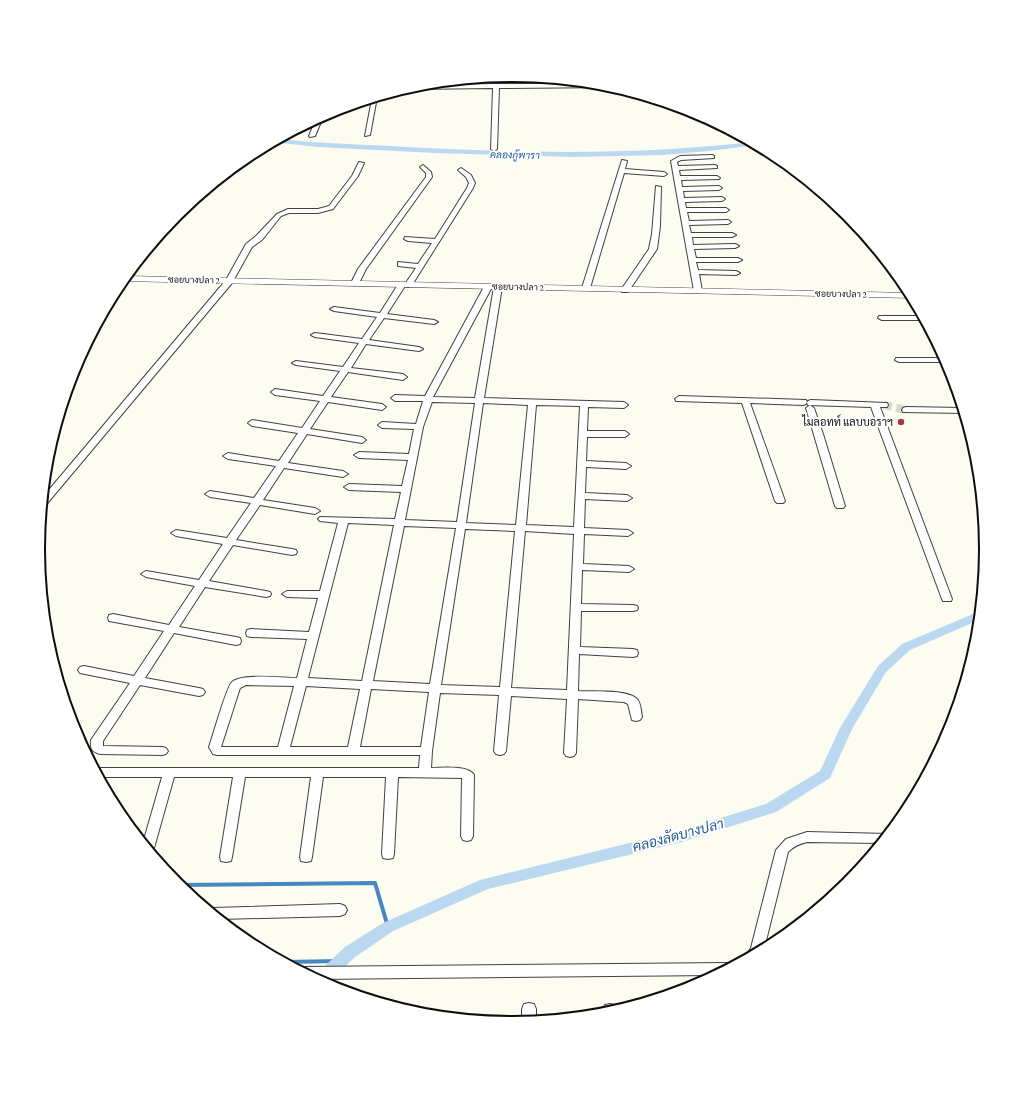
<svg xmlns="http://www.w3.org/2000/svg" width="1024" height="1098" viewBox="0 0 1024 1098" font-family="'Crimson Pro',Sarabun,serif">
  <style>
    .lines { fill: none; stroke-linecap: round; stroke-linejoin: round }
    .stream { stroke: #4887bf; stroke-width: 4 }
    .canal { fill: #bad8f0; fill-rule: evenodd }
    .minor-tunnel { stroke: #d9d8ce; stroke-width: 8; stroke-dasharray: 8 4.5; stroke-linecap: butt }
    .minor-casing { stroke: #414141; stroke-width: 2 }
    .tertiary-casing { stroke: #414141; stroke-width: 1 }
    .minor { fill: #fff; fill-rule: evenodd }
    .tertiary { fill: #fff; fill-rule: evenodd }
    .poi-dot { fill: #b03734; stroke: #fff; stroke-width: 1.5 }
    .labels { text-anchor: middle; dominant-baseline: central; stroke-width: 4; stroke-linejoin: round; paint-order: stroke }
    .far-street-label { font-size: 9px; fill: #0e0e0e; stroke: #fff }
    .far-water-label { font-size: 10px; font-style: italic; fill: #245b93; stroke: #fff }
    .poi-label { font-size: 11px; fill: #0e0e0e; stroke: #fff; text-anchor: end }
    .near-water-label { font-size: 14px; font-style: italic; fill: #245b93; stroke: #fff }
    .rim { fill: none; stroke: #0e0e0e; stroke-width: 2 }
  </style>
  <rect width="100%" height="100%" fill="#fdfcf0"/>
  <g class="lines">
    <g class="stream">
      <polyline points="178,885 375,883 388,927"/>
      <polyline points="283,962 341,961"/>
    </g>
    <g class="canal">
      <path d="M278 139C315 143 352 144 390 146 512 153 630 156 752 142L757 145 709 151 663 155 572 157 435 153 318 147 272 142Z"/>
      <polygon points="980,611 979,620 910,650 886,672 852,729 830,778 776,812 682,842 488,889 393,931 355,957 326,984 313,977 345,947 383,923 480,880 682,830 766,804 820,771 840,728 878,666 902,644"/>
    </g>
    <polyline class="minor-tunnel" points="884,405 906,410"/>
    <g class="minor-casing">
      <g id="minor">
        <polygon points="496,84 605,84 613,87 499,88 497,149 494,151 491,149 493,88 412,89 409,87 416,85"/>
        <polygon points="377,97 370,135 365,136 372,99"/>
        <polygon points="322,116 323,117 315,136 310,137 309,136 316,119"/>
        <polygon points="712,155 714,156 714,158 681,160 677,162 678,166 715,165 717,166 717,168 679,170 680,176 717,176 720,178 719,179 681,180 682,187 719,186 722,188 719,190 683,191 684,198 722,197 725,199 722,201 685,202 686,208 726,208 729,210 726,212 687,212 689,221 728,220 731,222 728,224 689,225 691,233 732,233 736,235 732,237 692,237 693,245 735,244 739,246 735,248 694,249 696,258 738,258 742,260 738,262 696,262 698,270 736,271 740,273 736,275 699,274 702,291 698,293 694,291 671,161 680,156"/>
        <polygon points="622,160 627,161 625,169 664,172 667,174 664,176 624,173 590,288 586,290 583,290 582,288"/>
        <polygon points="359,162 364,163 358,176 333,209 318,213 289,213 281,216 262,240 252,247 232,283 45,506 42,507 43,497 226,280 246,244 256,236 277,214 288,209 318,209 329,206 352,176"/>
        <polygon points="423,165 431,172 432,177 366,269 358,285 352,285 351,283 358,269 426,177 426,173 420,167"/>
        <path d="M461 168 471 175 475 183 473 188 412 285 408 287 405 286 387 314 434 320 438 322 434 324 384 318 369 340 419 347 423 349 419 351 366 344 351 368 403 374 407 377 403 380 348 372 331 397 382 404 386 407 382 410 328 402 310 429 362 437 366 440 362 443 307 434 288 463 343 471 348 474 343 477 284 468 263 500 315 508 320 511 315 514 260 505 236 540 292 549 296 550 297 552 296 554 292 555 233 545 209 581 266 591 270 592 271 594 270 596 266 597 205 587 179 627 236 637 240 638 241 641 240 644 236 645 174 633 145 678 199 688 203 689 205 692 203 695 199 696 140 685 103 741V746L162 747 166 748 168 751 166 754 162 755 101 754C92 752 90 749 91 740L130 683 80 673 78 670 80 667 84 666 134 676 164 631 109 621 108 618 109 615 113 614 169 625 195 586 146 577 141 574 146 571 199 580 223 544 176 536 171 533 176 530 227 538 251 503 210 497 205 494 210 491 254 498 276 466 228 459 223 456 228 453 279 461 298 433 252 426 248 423 252 420 302 428 320 401 275 395 271 392 275 389 323 396 340 371 296 365 292 363 296 361 343 367 359 343 315 337 311 335 315 333 362 339 377 317 334 311 330 309 334 307 380 313 399 283 405 284 416 268 398 266V262L418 264 432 243 408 241 404 239 405 237 435 239 467 188 469 183 466 177 458 170Z"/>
        <polygon points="656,186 661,187 660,226 657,249 628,292 622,292 621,290 649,249 652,234"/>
        <path d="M485 285H491L492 287 433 397 475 398 494 287 498 285 502 287 484 398 624 402 628 405 624 408 588 407 587 431H625L629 434 625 437H587L586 461 626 463 631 466 626 469 586 467 585 493 627 495 632 498 627 501 585 499 584 528 628 530 633 533 628 536 584 534 583 564 629 566 634 569 629 572 582 570 581 604 633 605 637 606 638 608 637 610 633 611H581L580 647 633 649 637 650 638 653 637 656 633 657 579 654 578 691C592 692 627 689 637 699 641 703 641 712 642 717L640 720 636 721 632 720 628 704 624 702 578 699 576 753 574 756 570 757 566 756 564 753 567 699 511 696 506 751 504 754 500 755 496 754 494 751 499 695 440 693 432 751 431 768C442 768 468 765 474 775L473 836 471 840 467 841 463 840 461 836 462 778 398 777 394 854 393 858 388 859 383 858 382 854 386 777H323L312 857 311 861 306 862 301 861 300 857 311 777H245L232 857 231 861 226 862 221 861 220 857 233 777H174L154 848 151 852 143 843 162 777H99L94 768H419L420 755H217L213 754 209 747C213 736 226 688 232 682 242 673 282 678 297 678L307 639 251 637 247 636 246 633 247 630 251 629 309 632 318 598 287 597 282 594 287 591H320L338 523 320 521 318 519 320 517 395 519 401 492 349 490 344 487 349 484 402 486 408 460 359 458 354 455 359 452 409 454 414 429 382 428 378 425 382 422 416 424 423 401H395L391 398 395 395 425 396ZM432 402 475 403 457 522 405 520 423 427ZM483 403 528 405 516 525 466 523ZM536 405 580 406 574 527 526 525ZM348 523 394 525 362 681 308 678ZM404 526 456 528 430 684 373 681ZM465 529 515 531 500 687 441 685ZM525 531 574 534 567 690 511 688ZM246 685 294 686 278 747H221L239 691 240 688ZM306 686 360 689 348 747H290ZM371 689 429 692 421 747H360Z"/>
        <polygon points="879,316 922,316 924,320 882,320 878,318"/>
        <polygon points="896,358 945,358 947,362 899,362 895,360"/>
        <polygon points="679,396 806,400 807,402 806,404 803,405 750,403 785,501 783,503 777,503 775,501 742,403 676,401 675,399"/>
        <polygon points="811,400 887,403 888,405 887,407 880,407 952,599 951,601 943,601 942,599 871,407 808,405 807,403 808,401"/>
        <polygon points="810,405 814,408 823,434 845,506 843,508 837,508 835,506 806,408"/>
        <polygon points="906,407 962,408 964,413 903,412 902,410 903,408"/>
        <path d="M807 832 888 834 881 843 807 842C799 844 794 846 788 852L764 949 749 957 747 954 751 948 776 850 786 839Z"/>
        <polygon points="340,904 345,906 347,910 345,914 340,916 220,919 208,910 213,908"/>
        <polygon points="727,963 733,966 715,975 316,979 299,970 305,967"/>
        <polygon points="529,1003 534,1004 536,1009 536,1021 522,1022 522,1009 524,1004"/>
        <polygon points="610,1004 615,1005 617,1010 605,1014 603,1010 605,1005"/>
      </g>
    </g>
    <g class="tertiary-casing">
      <polygon id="tertiary" points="126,276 910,293 913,298 121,281"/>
    </g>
    <use href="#minor" class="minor"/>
    <use href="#tertiary" class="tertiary"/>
  </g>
  <circle class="poi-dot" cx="901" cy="422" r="4"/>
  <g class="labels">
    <g class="far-street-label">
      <text transform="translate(194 280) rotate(1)">ซอยบางปลา 2</text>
      <text transform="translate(518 287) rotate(1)">ซอยบางปลา 2</text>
      <text transform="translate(841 294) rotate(1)">ซอยบางปลา 2</text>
    </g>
    <g class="far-water-label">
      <text transform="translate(515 155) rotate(1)">คลองกู้พารา</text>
    </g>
    <g class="poi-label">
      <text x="893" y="422">ไมลอทท์ แลบบอราฯ</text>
    </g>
    <g class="near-water-label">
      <text transform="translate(678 835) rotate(-15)">คลองลัดบางปลา</text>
    </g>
  </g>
  <path d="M0 0H1024V1098H0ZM45 549a467 467 0 1 1 934 0a467 467 0 1 1-934 0Z" fill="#fff" fill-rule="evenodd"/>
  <path class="rim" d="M45 549a467 467 0 1 1 934 0a467 467 0 1 1-934 0Z"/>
</svg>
